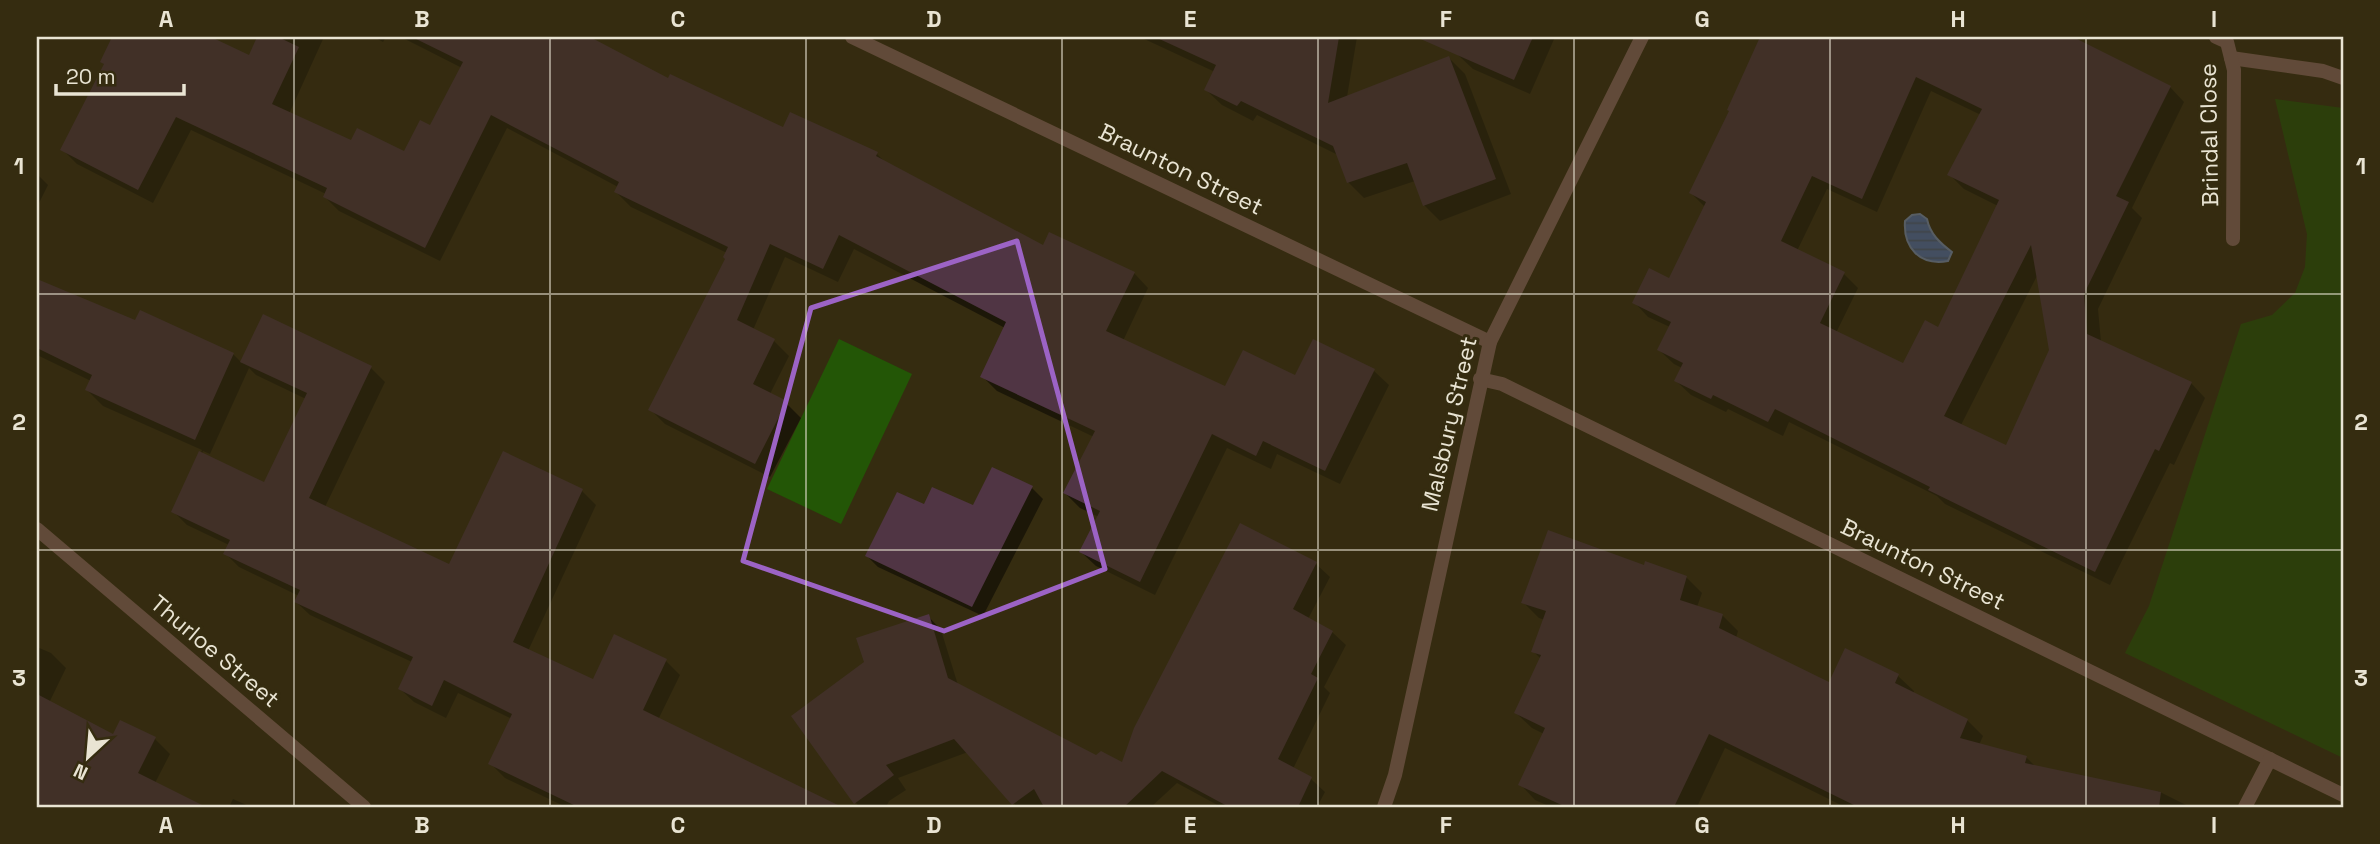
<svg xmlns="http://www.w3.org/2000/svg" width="2380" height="844" viewBox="0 0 2380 844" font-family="'Space Grotesk',sans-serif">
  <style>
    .green { fill: #235606 }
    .water { fill: url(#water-rules); stroke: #8199c7; stroke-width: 2 }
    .shadow { fill: #0007; fill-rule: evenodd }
    .building { fill: #503544; fill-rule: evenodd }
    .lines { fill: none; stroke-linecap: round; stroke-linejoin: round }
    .lane { stroke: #986f6a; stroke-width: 14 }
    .street { stroke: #986f6a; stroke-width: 14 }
    .marked { fill: none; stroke: #9c63c5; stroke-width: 5; stroke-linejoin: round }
    .grid { fill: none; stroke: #e9e4d3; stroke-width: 2; stroke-opacity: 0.55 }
    .labels { text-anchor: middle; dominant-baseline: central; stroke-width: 6; stroke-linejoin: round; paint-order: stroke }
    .street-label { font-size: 23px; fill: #e9e4d3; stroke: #352c10 }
    .neatline { fill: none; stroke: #e9e4d3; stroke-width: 2.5 }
    .grid-label { font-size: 23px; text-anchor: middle; font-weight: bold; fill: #e9e4d3 }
  </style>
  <defs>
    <pattern id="water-rules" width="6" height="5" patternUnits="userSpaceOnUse" patternTransform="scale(1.75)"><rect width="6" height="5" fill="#5479c2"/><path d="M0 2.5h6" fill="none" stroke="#4e648e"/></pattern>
  </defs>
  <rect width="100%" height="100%" fill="#352c10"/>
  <g class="green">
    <polygon points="2275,99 2343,108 2343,758 2125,653 2149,606 2241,324 2272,315 2295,293 2305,267 2307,234"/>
    <polygon points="839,339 912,374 841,524 767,489"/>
  </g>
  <path class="water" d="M1920 214 1927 219C1930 234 1940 243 1952 252L1948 261C1920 266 1903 248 1905 221L1912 215Z"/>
  <g class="shadow">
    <polygon points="114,37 207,37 249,57 259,37 324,37 289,114 352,142 405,154 431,127 462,68 401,37 586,37 669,81 784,129 877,154 887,164 1044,247 1134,273 1148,288 1123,341 1226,388 1296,378 1374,371 1389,385 1340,484 1277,454 1271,469 1227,448 1155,595 1096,566 1081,552 1099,517 1080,508 1065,493 1094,437 997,391 982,376 1005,328 854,249 838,282 785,257 753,330 774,341 789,356 770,394 786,403 801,418 770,477 665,424 651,410 727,259 727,253 631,207 616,192 618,187 507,128 440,261 339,211 325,197 326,194 191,130 153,203 77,164 62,149 105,65 102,62"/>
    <polygon points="374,37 386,37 383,42"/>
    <polygon points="1140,37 1357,37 1347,97 1449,58 1465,74 1511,194 1440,221 1424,205 1415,181 1364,198 1348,182 1338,155 1257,115 1253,121 1222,105 1206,90 1215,72"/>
    <polygon points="1505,37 1555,37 1530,94 1473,69 1458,55"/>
    <path d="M1762 37H2069L2170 87 2184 102 2132 208 2142 218 2098 309 2101 342 2191 383 2205 398 2174 465 2170 463 2110 585 1945 504 1937 496 1789 422 1783 436 1728 409 1726 412 1691 395 1676 381 1682 368 1674 364 1659 350 1670 327 1648 317 1634 302 1670 280 1705 207 1691 193 1731 112 1729 110ZM1931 91 1981 115 1950 175 1964 189 1998 206 1939 329 1904 366 1836 333 1858 288 1844 274 1797 251 1827 189 1877 212ZM2038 274 2051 350 2007 448 1961 425Z"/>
    <polygon points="37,174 48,185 37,207"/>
    <path d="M37 281 136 323 233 354 242 363 264 316 371 368 385 382 325 507 449 566 504 453 582 491 596 505 528 651 594 682 666 661 680 675 658 720 838 807H566L505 778 491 764 512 719 458 693 446 718 414 702 400 689 412 662 310 615 296 602 299 596 239 567 225 553 229 545 187 525 173 511 202 450 103 406 87 390 91 381 37 355ZM249 368 256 375 306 399 265 484 202 454 203 451 210 454Z"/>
    <polygon points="1032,488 1043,499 983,616 878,567 867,556 924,506 973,507"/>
    <polygon points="1241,526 1316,564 1330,577 1308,619 1332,632 1346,645 1324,687 1330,693 1293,769 1311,779 1325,792 1317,807 1221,807 1177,783 1151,807 1046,807 1045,804 1040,807 1017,807 968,752 898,778 906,790 889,801 886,807 859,807 793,716 928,616 941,630 958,685 1096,757 1123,764"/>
    <polygon points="1645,567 1686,577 1702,593 1697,607 1722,615 1738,631 1736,638 1829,684 1898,676 1914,691 1913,694 1967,720 1983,736 1979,745 2026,757 2036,767 2150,806 2158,791 2190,807 1845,807 1725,748 1697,807 1551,807 1535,800 1520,784 1544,734 1532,728 1516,713 1541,659 1533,651 1545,620 1539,618 1523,602"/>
    <polygon points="37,647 51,653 66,668 49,703 114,736 155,739 170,754 155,783 203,807 37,807"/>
    <polygon points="233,799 251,807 229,807"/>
  </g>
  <g class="building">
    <polygon points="112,37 211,37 249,55 257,37 278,37 299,47 272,104 351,140 357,128 404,151 420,120 430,125 463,62 412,37 590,37 668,78 670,74 783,127 790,112 878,152 876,156 1043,245 1049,232 1135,272 1106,331 1225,386 1243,350 1295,375 1313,339 1375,369 1325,471 1263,441 1256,456 1212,434 1140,582 1079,552 1100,511 1063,493 1095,431 980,377 1006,322 839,235 823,269 770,244 737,320 775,339 753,384 787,401 755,464 648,410 725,259 723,257 728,247 614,192 619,182 491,115 425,248 323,197 327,188 176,117 138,190 60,150 104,64 100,62"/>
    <polygon points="1155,37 1339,37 1328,103 1449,56 1496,179 1423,206 1407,163 1347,183 1333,146 1241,101 1237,106 1204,90 1216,65"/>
    <polygon points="1416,37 1533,37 1514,80"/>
    <path d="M1760 37H2073L2171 86 2116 196 2129 202 2084 294 2087 334 2192 382 2159 451 2155 449 2095 572 1928 490 1930 487 1775 409 1768 422 1713 395 1711 399 1674 381 1683 363 1657 350 1671 322 1632 303 1649 268 1669 278 1706 202 1689 193 1729 111 1727 110ZM1916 77 1982 109 1947 175 1999 200 1938 327 1925 320 1903 363 1820 323 1845 272 1781 241 1812 176 1862 199ZM2031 245 2049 350 2006 445 1944 416Z"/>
    <polygon points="37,279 135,320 140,310 234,353 195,440 85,390 92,375 37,348"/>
    <polygon points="263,314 372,366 309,498 449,564 503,451 583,489 513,642 593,679 614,634 667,659 643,710 842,807 578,807 488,764 512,714 444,680 432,706 398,689 413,657 294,602 300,590 223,554 230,540 171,512 199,451 264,482 307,393 240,362"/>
    <polygon points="992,467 1033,486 972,607 865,556 897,492 924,504 932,487 973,505"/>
    <polygon points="1240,523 1317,562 1293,609 1333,631 1311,674 1318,678 1278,759 1312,777 1298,807 1229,807 1162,771 1124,807 1044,807 1034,789 1012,805 954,739 886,765 894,775 854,804 791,716 864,662 856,638 929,614 948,678 1096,755 1101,751 1122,762 1134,728"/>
    <polygon points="1548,530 1644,565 1645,561 1687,576 1680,600 1723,614 1719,628 1829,682 1845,648 1899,674 1895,683 1968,719 1960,738 2027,756 2025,763 2161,792 2159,807 1858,807 1709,734 1674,807 1566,807 1518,785 1545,728 1514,713 1541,655 1531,652 1546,611 1521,603"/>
    <polygon points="37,694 113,734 120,720 156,737 138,773 206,807 37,807"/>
  </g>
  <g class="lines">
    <polyline class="lane" points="2231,58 2323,71 2343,78"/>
    <g class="street">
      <polyline points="852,37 1490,342"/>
      <polyline points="2216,37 2227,42 2234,70 2233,239"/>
      <polyline points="1480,379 1502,384 2343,795"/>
      <polyline points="37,529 364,807"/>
      <polyline points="1384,807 1395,775 1490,342 1642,37"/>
      <polyline points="2245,807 2270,759"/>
    </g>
  </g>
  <path d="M0 0H2380V844H0ZM1017 241 1105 569 944 631 743 561 811 308Z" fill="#352c10" fill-opacity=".55" fill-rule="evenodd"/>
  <path class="marked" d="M1017 241 1105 569 944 631 743 561 811 308Z"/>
  <path class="grid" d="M294 37V807M550 37V807M806 37V807M1062 37V807M1318 37V807M1574 37V807M1830 37V807M2086 37V807M37 294H2343M37 550H2343"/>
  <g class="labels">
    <g class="street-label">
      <text transform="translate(2209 135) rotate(-91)">Brindal Close</text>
      <text transform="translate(1181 169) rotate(26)">Braunton Street</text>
      <text transform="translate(1449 424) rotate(-77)">Malsbury Street</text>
      <text transform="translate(1923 564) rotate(26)">Braunton Street</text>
      <text transform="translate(215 651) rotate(40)">Thurloe Street</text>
    </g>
  </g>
  <rect width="2380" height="844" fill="none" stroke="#352c10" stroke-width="77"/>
  <g transform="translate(88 757) rotate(206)" stroke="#352c10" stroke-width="5" paint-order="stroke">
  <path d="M0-5L12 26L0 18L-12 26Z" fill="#e9e4d3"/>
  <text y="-10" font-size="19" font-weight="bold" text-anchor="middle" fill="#e9e4d3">N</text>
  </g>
  <path d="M56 84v10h128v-10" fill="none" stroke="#e9e4d3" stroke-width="3.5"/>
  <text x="66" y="84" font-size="21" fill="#e9e4d3" stroke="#352c10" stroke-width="5" paint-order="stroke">20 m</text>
  <rect x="38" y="38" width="2304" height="768" class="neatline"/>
  <g class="grid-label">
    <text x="166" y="27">A</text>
    <text x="422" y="27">B</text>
    <text x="678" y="27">C</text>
    <text x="934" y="27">D</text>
    <text x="1190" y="27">E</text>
    <text x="1446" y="27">F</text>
    <text x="1702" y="27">G</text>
    <text x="1958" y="27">H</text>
    <text x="2214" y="27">I</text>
    <text x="19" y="174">1</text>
    <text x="2361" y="174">1</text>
    <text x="19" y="430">2</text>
    <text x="2361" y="430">2</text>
    <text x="19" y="686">3</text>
    <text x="2361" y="686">3</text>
    <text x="166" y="833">A</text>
    <text x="422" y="833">B</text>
    <text x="678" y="833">C</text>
    <text x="934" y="833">D</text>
    <text x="1190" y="833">E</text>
    <text x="1446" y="833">F</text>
    <text x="1702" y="833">G</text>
    <text x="1958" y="833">H</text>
    <text x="2214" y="833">I</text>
  </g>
</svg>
